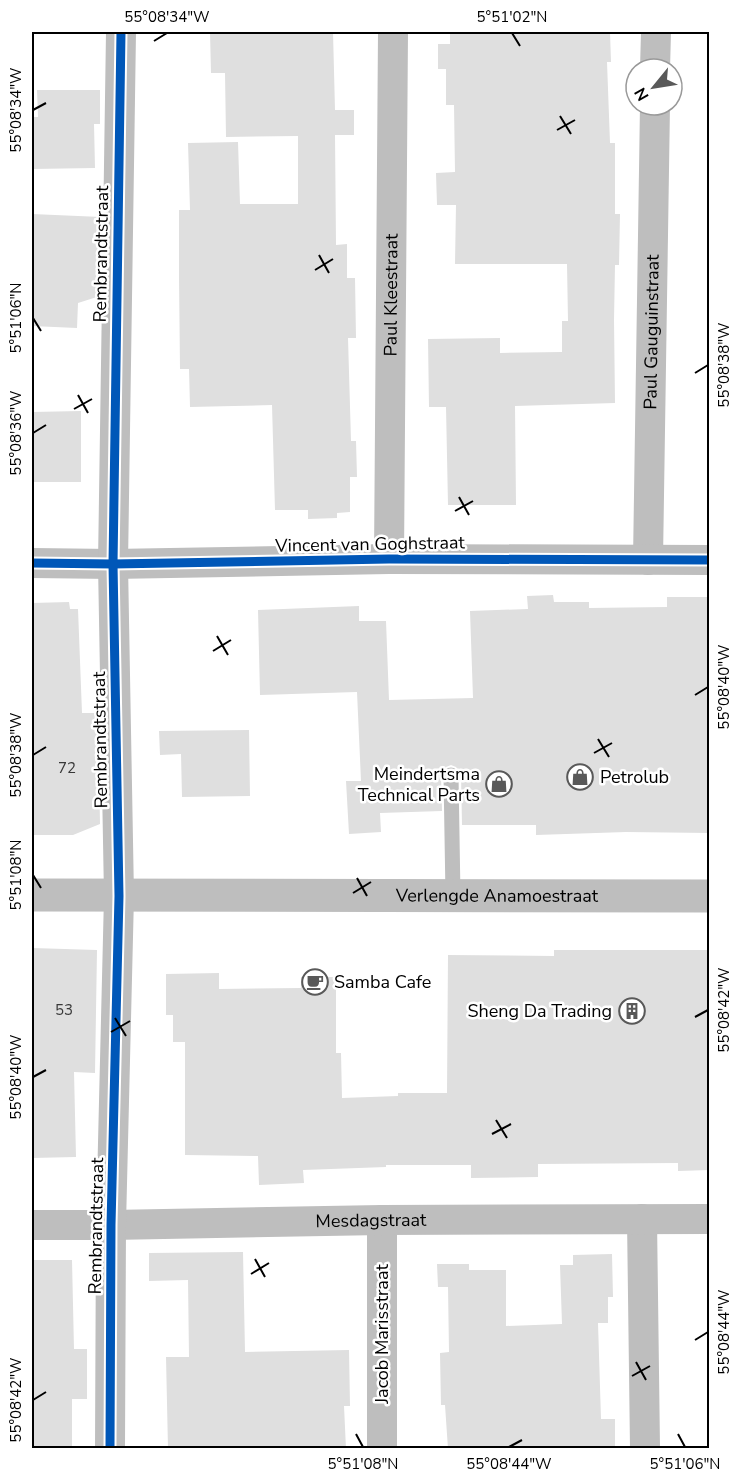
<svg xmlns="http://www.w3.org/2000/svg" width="741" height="1480" viewBox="0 0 741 1480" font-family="'Nunito Sans',sans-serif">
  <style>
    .building { fill: #dfdfdf }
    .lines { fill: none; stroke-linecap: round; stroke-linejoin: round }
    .service { stroke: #bebebe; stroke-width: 15 }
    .minor { stroke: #bebebe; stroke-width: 30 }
    .tertiary { stroke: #bebebe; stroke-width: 33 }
    .cycleway-casing { stroke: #fff; stroke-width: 13 }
    .cycleway { stroke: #0057b8; stroke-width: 9 }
    .ticks { fill: none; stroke: #000; stroke-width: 2 }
    .labels { text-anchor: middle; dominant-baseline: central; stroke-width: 5; stroke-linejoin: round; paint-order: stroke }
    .number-label { font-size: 15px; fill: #383838 }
    .street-label { font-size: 18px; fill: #000; stroke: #fff }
    .poi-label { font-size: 18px; fill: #000; stroke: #fff; text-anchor: end }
    .neatline { fill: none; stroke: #000; stroke-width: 2 }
    .ticks-label { font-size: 15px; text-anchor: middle; fill: #000 }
  </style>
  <rect width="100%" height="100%" fill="#fff"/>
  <g class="building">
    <polygon points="210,32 333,32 335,110 354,110 354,135 335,135 336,245 347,244 347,278 355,278 356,338 348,338 351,441 356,441 357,477 350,477 350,512 337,513 337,518 308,519 308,510 275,510 272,405 190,407 189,369 180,369 179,277 179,210 190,210 188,143 238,142 240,204 298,204 298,136 226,137 225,73 211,73"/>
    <polygon points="450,32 610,32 611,62 607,62 610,143 615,143 615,214 620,214 619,265 615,265 614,320 615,403 515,406 516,505 448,505 446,407 429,407 428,339 500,338 500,353 562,352 562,321 568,321 567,264 455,264 456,205 437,205 436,173 455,172 454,105 446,105 446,69 438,69 438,44 450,44"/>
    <polygon points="37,90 100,90 100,124 94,124 95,168 32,169 32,117 38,117"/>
    <polygon points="32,214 101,217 100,296 78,303 77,328 32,326"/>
    <polygon points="81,411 81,482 32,482 32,412"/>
    <polygon points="553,595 554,602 589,602 589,608 667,607 667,597 710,597 710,833 626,832 536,835 536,825 462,825 461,774 456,767 451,765 446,767 441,775 442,811 380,813 381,832 349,834 346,781 361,781 357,692 260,695 258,610 359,606 359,621 386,621 389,700 473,698 470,611 528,609 527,596"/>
    <polygon points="69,602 70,609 78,609 82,713 98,713 100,824 73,835 32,835 32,603"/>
    <polygon points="249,730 250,796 182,797 181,754 160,755 159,731"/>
    <polygon points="32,948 97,950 95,1073 74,1072 76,1157 32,1158"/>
    <polygon points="554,950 710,950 710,1170 678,1171 678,1163 538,1164 538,1177 471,1178 471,1165 386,1165 386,1167 303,1170 304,1183 259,1185 258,1156 185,1155 185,1042 173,1042 173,1015 166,1015 166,974 219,973 219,989 301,988 301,977 336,977 336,1053 341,1053 342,1098 398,1096 398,1093 447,1093 448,955 554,956"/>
    <polygon points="243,1252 245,1352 349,1350 350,1406 344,1406 346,1449 168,1449 166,1357 189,1357 188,1280 149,1281 149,1253"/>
    <polygon points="612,1254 613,1297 608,1297 608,1323 598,1323 601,1419 615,1419 615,1449 448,1449 445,1405 441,1405 440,1353 449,1352 448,1287 438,1287 437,1264 469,1264 469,1270 506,1270 506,1326 562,1324 560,1265 573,1265 573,1255"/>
    <polygon points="32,1260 72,1260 74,1349 87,1349 87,1399 72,1399 72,1449 32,1449"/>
  </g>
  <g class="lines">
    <polyline class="service" points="451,775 453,896"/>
    <g class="minor">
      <polyline points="655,69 656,32"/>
      <path id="s1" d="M389 559 393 32"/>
      <path id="s2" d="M648 560 655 105"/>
      <polyline points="32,563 113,564 389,559 710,560"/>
      <polyline points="642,1219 645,1448"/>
      <polyline points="382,1220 382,1448"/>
      <path id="s3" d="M32 1225H111L382 1220 710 1219"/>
      <polyline points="110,1448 111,1225 119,896 113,564 121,32"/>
    </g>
    <path class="tertiary" id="s4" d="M32 895 710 896"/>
    <g class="cycleway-casing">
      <g id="cycleway">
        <polyline points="32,563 113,564 389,559 710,560"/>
        <polyline points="110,1448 111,1225 119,896 113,564 121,32"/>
      </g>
    </g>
    <use href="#cycleway" class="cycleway"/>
  </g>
  <path class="ticks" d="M512 33 520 46M154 41 167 33M33 110 46 103M560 116 571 134M557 130 575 120M319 255 329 273M315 270 333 259M33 318 41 331M695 373 708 365M78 395 88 413M74 409 92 399M33 433 46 425M459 497 469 515M455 511 473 501M217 636 228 655M213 651 231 640M695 695 708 687M598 739 609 757M594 753 612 743M33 755 46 747M33 875 41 888M357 878 367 896M353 893 371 882M695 1017 708 1010M115 1018 126 1036M111 1032 130 1021M33 1077 46 1070M496 1120 507 1138M492 1134 511 1124M255 1259 265 1277M251 1274 269 1263M695 1340 708 1332M636 1362 646 1380M632 1376 650 1366M33 1400 46 1392M356 1434 363 1447M678 1434 685 1447M509 1447 522 1440"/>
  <defs>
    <g id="shop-ring" transform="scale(1.35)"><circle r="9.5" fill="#fff" stroke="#595959" stroke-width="1.5"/><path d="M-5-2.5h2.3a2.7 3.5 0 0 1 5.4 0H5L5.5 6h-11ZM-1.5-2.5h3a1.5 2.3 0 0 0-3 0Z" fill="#595959"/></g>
    <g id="cafe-ring" transform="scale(1.35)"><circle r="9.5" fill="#fff" stroke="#595959" stroke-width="1.5"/><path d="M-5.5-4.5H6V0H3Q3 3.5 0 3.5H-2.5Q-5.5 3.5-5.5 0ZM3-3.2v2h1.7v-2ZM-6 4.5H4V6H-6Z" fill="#595959"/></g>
    <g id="building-ring" transform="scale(1.35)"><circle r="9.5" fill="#fff" stroke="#595959" stroke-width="1.5"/><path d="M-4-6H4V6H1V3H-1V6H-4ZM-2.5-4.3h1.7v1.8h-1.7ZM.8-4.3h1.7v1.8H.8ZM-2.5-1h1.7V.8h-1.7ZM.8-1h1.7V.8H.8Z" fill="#595959"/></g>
  </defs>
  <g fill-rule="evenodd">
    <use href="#shop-ring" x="580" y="777"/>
    <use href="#shop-ring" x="499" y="784"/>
    <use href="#cafe-ring" x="315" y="982"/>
    <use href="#building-ring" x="632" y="1011"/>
  </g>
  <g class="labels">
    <g class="number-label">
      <text x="67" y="768">72</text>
      <text x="64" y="1010">53</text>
    </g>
    <g class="street-label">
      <text transform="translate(101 254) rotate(-89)">Rembrandtstraat</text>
      <text stroke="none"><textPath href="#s1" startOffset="264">Paul Kleestraat</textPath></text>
      <text stroke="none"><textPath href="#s2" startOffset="228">Paul Gauguinstraat</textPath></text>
      <text transform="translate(370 544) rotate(-1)">Vincent van Goghstraat</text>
      <text transform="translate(100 740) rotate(-91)">Rembrandtstraat</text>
      <text stroke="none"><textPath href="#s4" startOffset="465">Verlengde Anamoestraat</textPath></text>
      <text stroke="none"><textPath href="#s3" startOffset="339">Mesdagstraat</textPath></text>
      <text transform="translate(96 1226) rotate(-89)">Rembrandtstraat</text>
      <text transform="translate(382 1334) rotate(-90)">Jacob Marisstraat</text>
    </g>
    <g class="poi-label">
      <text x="480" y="774">Meindertsma<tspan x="480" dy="21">Technical Parts</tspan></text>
      <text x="600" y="777" text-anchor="start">Petrolub</text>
      <text x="334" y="982" text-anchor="start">Samba Cafe</text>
      <text x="612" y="1011">Sheng Da Trading</text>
    </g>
  </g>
  <rect width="741" height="1480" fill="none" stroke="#ffffff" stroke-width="66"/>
  <g transform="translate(654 87) rotate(240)"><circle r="28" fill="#ffffff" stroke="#999999" stroke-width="1.5"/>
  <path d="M0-4.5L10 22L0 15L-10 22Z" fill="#595959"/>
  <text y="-9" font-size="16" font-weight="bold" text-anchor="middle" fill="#000000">N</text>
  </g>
  <rect x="33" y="33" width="675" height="1414" class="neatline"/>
  <g class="ticks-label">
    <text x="167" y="22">55°08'34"W</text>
    <text x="512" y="22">5°51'02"N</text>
    <text transform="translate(16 110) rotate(-90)" y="5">55°08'34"W</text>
    <text transform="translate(16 318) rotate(-90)" y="5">5°51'06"N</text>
    <text transform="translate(724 365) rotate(-90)" y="5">55°08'38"W</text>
    <text transform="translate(16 433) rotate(-90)" y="5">55°08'36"W</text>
    <text transform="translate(724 687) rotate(-90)" y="5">55°08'40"W</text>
    <text transform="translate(16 755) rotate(-90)" y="5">55°08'38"W</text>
    <text transform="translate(16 875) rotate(-90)" y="5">5°51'08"N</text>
    <text transform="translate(724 1010) rotate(-90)" y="5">55°08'42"W</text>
    <text transform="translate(16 1077) rotate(-90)" y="5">55°08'40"W</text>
    <text transform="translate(724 1332) rotate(-90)" y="5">55°08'44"W</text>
    <text transform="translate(16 1400) rotate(-90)" y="5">55°08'42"W</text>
    <text x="363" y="1469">5°51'08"N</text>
    <text x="509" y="1469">55°08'44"W</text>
    <text x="685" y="1469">5°51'06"N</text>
  </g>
</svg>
